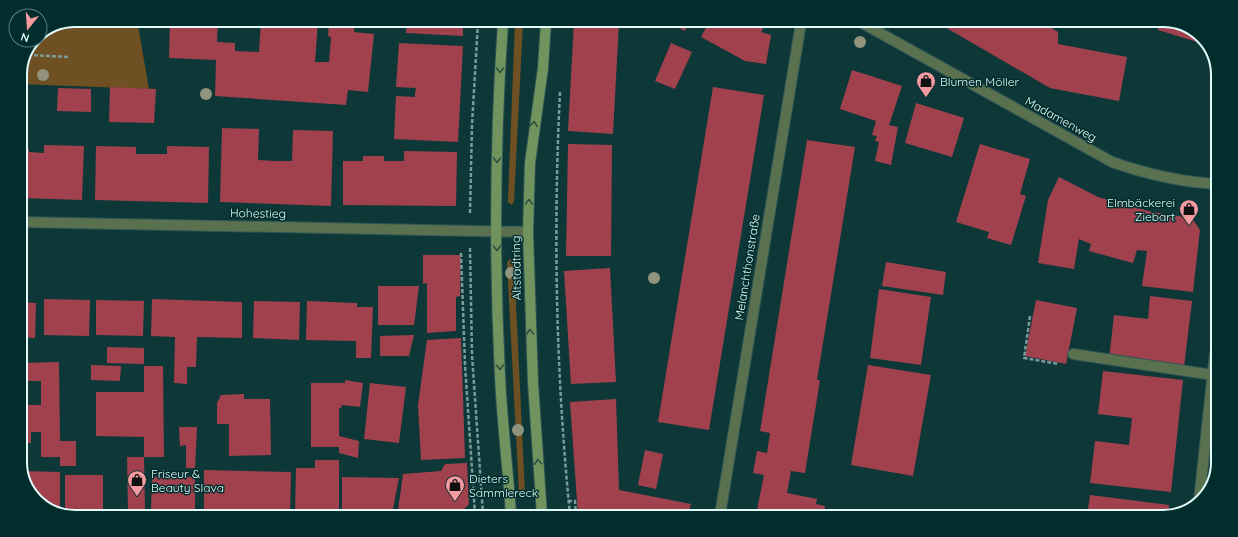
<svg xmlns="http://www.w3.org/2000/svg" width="1238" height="537" viewBox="0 0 1238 537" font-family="Quicksand,sans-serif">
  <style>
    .green { fill: #6e5022 }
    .building { fill: #a2414e }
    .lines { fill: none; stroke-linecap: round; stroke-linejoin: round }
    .service-casing { stroke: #305656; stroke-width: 12 }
    .minor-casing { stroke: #305656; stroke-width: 12 }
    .secondary-casing { stroke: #305656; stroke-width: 12 }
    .path { stroke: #7a9b9b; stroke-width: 2.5; stroke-dasharray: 4 2; stroke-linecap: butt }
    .service { stroke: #5a714f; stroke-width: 10 }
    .minor { stroke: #5a714f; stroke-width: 10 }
    .secondary { stroke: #71945e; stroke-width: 10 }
    .tree { fill: #92937d }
    .oneway { stroke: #29513e }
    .labels { text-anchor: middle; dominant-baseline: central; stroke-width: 3; stroke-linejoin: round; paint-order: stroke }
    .poi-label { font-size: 12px; fill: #e0fbfa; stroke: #022d2d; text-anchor: start }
    .street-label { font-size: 12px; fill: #e0fbfa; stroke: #022d2d }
    .rim { fill: none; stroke: #e0fbfa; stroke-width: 2 }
  </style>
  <rect width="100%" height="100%" fill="#0e3737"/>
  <g class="green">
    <polygon points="75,20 137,20 149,89 20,84 20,72 35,40 40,40 40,35"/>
    <polygon points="515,22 523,22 514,201 512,205 508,202 508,200"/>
    <polygon points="512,259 514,263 525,493 519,493 507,262 509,260"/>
  </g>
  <g class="building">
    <polygon points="170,20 218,21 217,42 235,43 235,51 259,52 261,21 318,21 315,62 329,62 331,37 328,36 329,21 355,21 354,32 374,34 368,92 348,90 346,105 215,96 216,60 169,58"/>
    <polygon points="407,21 463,21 463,36 406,33"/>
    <polygon points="574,22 619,22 613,134 568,131"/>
    <polygon points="668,22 689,22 685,31"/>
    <polygon points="709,22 766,23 761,32 771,35 766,64 745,61 701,37"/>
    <polygon points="938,23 1052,24 1050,27 1058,32 1058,44 1127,57 1119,101 1050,88"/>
    <polygon points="1159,24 1184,24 1205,41 1204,44 1158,30"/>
    <polygon points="399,43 463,46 458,142 394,139 396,96 415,97 415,93 416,88 396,87"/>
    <polygon points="671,43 692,52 675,89 655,81"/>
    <polygon points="852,70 902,86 889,125 898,127 891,165 875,161 879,142 875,141 877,136 872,135 876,121 840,109"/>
    <polygon points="110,87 156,89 154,123 109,122"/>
    <polygon points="713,87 764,95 709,430 658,422"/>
    <polygon points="58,88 91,89 91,112 57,111"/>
    <polygon points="916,103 964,118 952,157 905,143"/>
    <polygon points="222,128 259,129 258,160 275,161 292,161 293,130 333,131 331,206 220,202"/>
    <polygon points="807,140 855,147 817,380 820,380 805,473 791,471 787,493 817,499 816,504 825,506 824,512 839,516 756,515 764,475 753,473 757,451 767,453 770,433 760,431"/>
    <polygon points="568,144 612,145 611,256 566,256"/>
    <polygon points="980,144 1030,159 1020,194 1026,196 1011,245 987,238 989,232 956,222"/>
    <polygon points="44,145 84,146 82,200 20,198 20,149 29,149 29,152 44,153"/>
    <polygon points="96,146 136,147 136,154 167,154 167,146 209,147 208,203 95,200"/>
    <polygon points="404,151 457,152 456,206 343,205 343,161 363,161 363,156 384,156 384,161 404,161"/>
    <polygon points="1059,177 1098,197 1152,212 1192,218 1200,230 1193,292 1142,286 1147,251 1137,250 1133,263 1089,251 1091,244 1079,239 1074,269 1038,263 1048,200"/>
    <polygon points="423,255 461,255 460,296 456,297 456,331 427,333 427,283 423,284"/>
    <polygon points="886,262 946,272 943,295 882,286"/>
    <polygon points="610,268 616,382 571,384 564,271"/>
    <polygon points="378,286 419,286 414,325 378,325"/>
    <polygon points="879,289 931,297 921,365 870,358"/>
    <polygon points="1150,296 1192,301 1184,367 1109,359 1114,315 1148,319"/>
    <polygon points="44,299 90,300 89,336 44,335"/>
    <polygon points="152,299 242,302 242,338 197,337 196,367 187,367 187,384 174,383 175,337 151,336"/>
    <polygon points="96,300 144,301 143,336 96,335"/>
    <polygon points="1036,300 1077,308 1066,364 1025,356"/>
    <polygon points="254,301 300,302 299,340 253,338"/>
    <polygon points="307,301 357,303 357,307 373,307 371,358 356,358 356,341 306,340"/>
    <polygon points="20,302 36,303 35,338 20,337"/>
    <polygon points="414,335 409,356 380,356 380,336"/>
    <polygon points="461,338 465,458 421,460 418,405 427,340"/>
    <polygon points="107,347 144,348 144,364 107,363"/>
    <polygon points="59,362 60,441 76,441 76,466 60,466 60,457 41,457 41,432 31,432 31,443 20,443 20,405 41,405 41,381 20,381 20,363"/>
    <polygon points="91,365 121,366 120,381 91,380"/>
    <polygon points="868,365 931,375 913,476 851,465"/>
    <polygon points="144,366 163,366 164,457 144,457 144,437 96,436 96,392 144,392"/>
    <polygon points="1103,371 1183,380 1171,492 1090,483 1095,441 1129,445 1132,418 1098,414"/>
    <polygon points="345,380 363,383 360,407 342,405 341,408 339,408 339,436 359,441 358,458 339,453 339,447 311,447 311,383 345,383"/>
    <polygon points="370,383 406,387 399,443 364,439"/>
    <polygon points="244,394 244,399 270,399 271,455 229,456 229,424 217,424 217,403 221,395"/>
    <polygon points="616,399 619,490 691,504 688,515 578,515 570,402"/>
    <polygon points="179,427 197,427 195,468 186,468 186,445 180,446"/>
    <polygon points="645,450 663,454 656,489 638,485"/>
    <polygon points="127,457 144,457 145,510 128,510"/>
    <polygon points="315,460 339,460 339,513 295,513 296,468 315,468"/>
    <polygon points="467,463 469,504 459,514 413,514 413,510 398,510 403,474 441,471 445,464"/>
    <polygon points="204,470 291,472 290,514 204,513"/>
    <polygon points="22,471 60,472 60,510 51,510 31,495"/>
    <polygon points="65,475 103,475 103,510 65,509"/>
    <polygon points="152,477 195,477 195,513 151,512"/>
    <polygon points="342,477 399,478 392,514 342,513"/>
    <polygon points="1090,495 1169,505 1168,515 1163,517 1087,517"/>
    <polygon points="842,509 868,514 869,510 894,516 840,516"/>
  </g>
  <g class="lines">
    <g class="service-casing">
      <polyline id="service" points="1073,354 1213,375"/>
    </g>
    <g class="minor-casing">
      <g id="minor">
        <path d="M862 23 1112 162C1146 174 1181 182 1217 184"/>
        <polyline points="20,222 528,232"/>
        <polyline points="1199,501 1215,353"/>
        <polyline points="720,515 801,23"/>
      </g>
    </g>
    <g class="secondary-casing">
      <g id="secondary">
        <path d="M503 22C495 139 494 258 500 376 502 422 508 468 511 515"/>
        <polyline points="542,515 533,383 528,232 530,163 543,68 546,22"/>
      </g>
    </g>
    <g class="path">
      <polyline points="28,55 70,57"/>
      <path d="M560 92C553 233 556 374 570 515"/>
      <polyline points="470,213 472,125 478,22"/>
      <polyline points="470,248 472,355 483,514"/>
      <polyline points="461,253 465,365 475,514"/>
      <polyline points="1030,316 1024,358 1059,364"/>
      <polyline points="568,501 575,501 576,515"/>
    </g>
    <use href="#service" class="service"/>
    <use href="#minor" class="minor"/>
    <use href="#secondary" class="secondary"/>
  </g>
  <g class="tree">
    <circle cx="860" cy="42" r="6"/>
    <circle cx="43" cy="75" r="6"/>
    <circle cx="206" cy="94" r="6"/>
    <circle cx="511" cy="273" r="6"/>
    <circle cx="654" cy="278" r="6"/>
    <circle cx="518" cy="430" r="6"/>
  </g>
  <defs><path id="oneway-chevron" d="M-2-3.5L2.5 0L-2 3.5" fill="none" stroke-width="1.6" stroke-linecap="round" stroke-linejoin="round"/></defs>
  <g class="oneway">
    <use href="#oneway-chevron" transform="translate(500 70) rotate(92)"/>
    <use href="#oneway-chevron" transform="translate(534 124) rotate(-81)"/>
    <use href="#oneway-chevron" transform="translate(497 160) rotate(91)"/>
    <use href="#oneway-chevron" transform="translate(529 202) rotate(-89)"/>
    <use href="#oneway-chevron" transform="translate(497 248) rotate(89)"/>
    <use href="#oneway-chevron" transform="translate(530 332) rotate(-93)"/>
    <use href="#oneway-chevron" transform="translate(500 367) rotate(88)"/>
    <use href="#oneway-chevron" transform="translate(538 462) rotate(-94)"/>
  </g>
  <defs>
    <g id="shop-pin" transform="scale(1)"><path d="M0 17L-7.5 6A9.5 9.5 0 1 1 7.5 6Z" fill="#f49aa1" stroke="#022d2d"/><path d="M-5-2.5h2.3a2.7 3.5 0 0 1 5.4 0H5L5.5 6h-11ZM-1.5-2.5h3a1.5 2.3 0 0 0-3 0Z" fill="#111"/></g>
  </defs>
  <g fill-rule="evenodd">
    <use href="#shop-pin" x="926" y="81"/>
    <use href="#shop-pin" x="1189" y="209"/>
    <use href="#shop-pin" x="137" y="480"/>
    <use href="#shop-pin" x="455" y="485"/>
  </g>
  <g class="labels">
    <g class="poi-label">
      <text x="940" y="81">Blumen Möller</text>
      <text x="1175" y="202" text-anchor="end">Elmbäckerei<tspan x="1175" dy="14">Ziebart</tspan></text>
      <text x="151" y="473">Friseur &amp;<tspan x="151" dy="14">Beauty Slava</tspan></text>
      <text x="469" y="478">Dieters<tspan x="469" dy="14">Sammlereck</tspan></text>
    </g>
    <g class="street-label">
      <text transform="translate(1061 119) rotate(29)">Madamenweg</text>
      <text transform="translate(258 213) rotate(1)">Hohestieg</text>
      <text transform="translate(747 267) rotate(-81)">Melanchthonstraße</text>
      <text transform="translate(516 268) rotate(-91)">Altstadtring</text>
    </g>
  </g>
  <path d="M0 0H1238V537H0ZM75 27H1163A48 48 0 0 1 1211 75V462A48 48 0 0 1 1163 510H75A48 48 0 0 1 27 462V75A48 48 0 0 1 75 27Z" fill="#022d2d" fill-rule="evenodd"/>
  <path class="rim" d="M75 27H1163A48 48 0 0 1 1211 75V462A48 48 0 0 1 1163 510H75A48 48 0 0 1 27 462V75A48 48 0 0 1 75 27Z"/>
  <g transform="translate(28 28) rotate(197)"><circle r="19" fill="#022d2d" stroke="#5b7f7f"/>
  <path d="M0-3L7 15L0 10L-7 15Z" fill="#f49aa1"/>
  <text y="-6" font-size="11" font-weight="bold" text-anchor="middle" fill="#e0fbfa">N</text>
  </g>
</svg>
